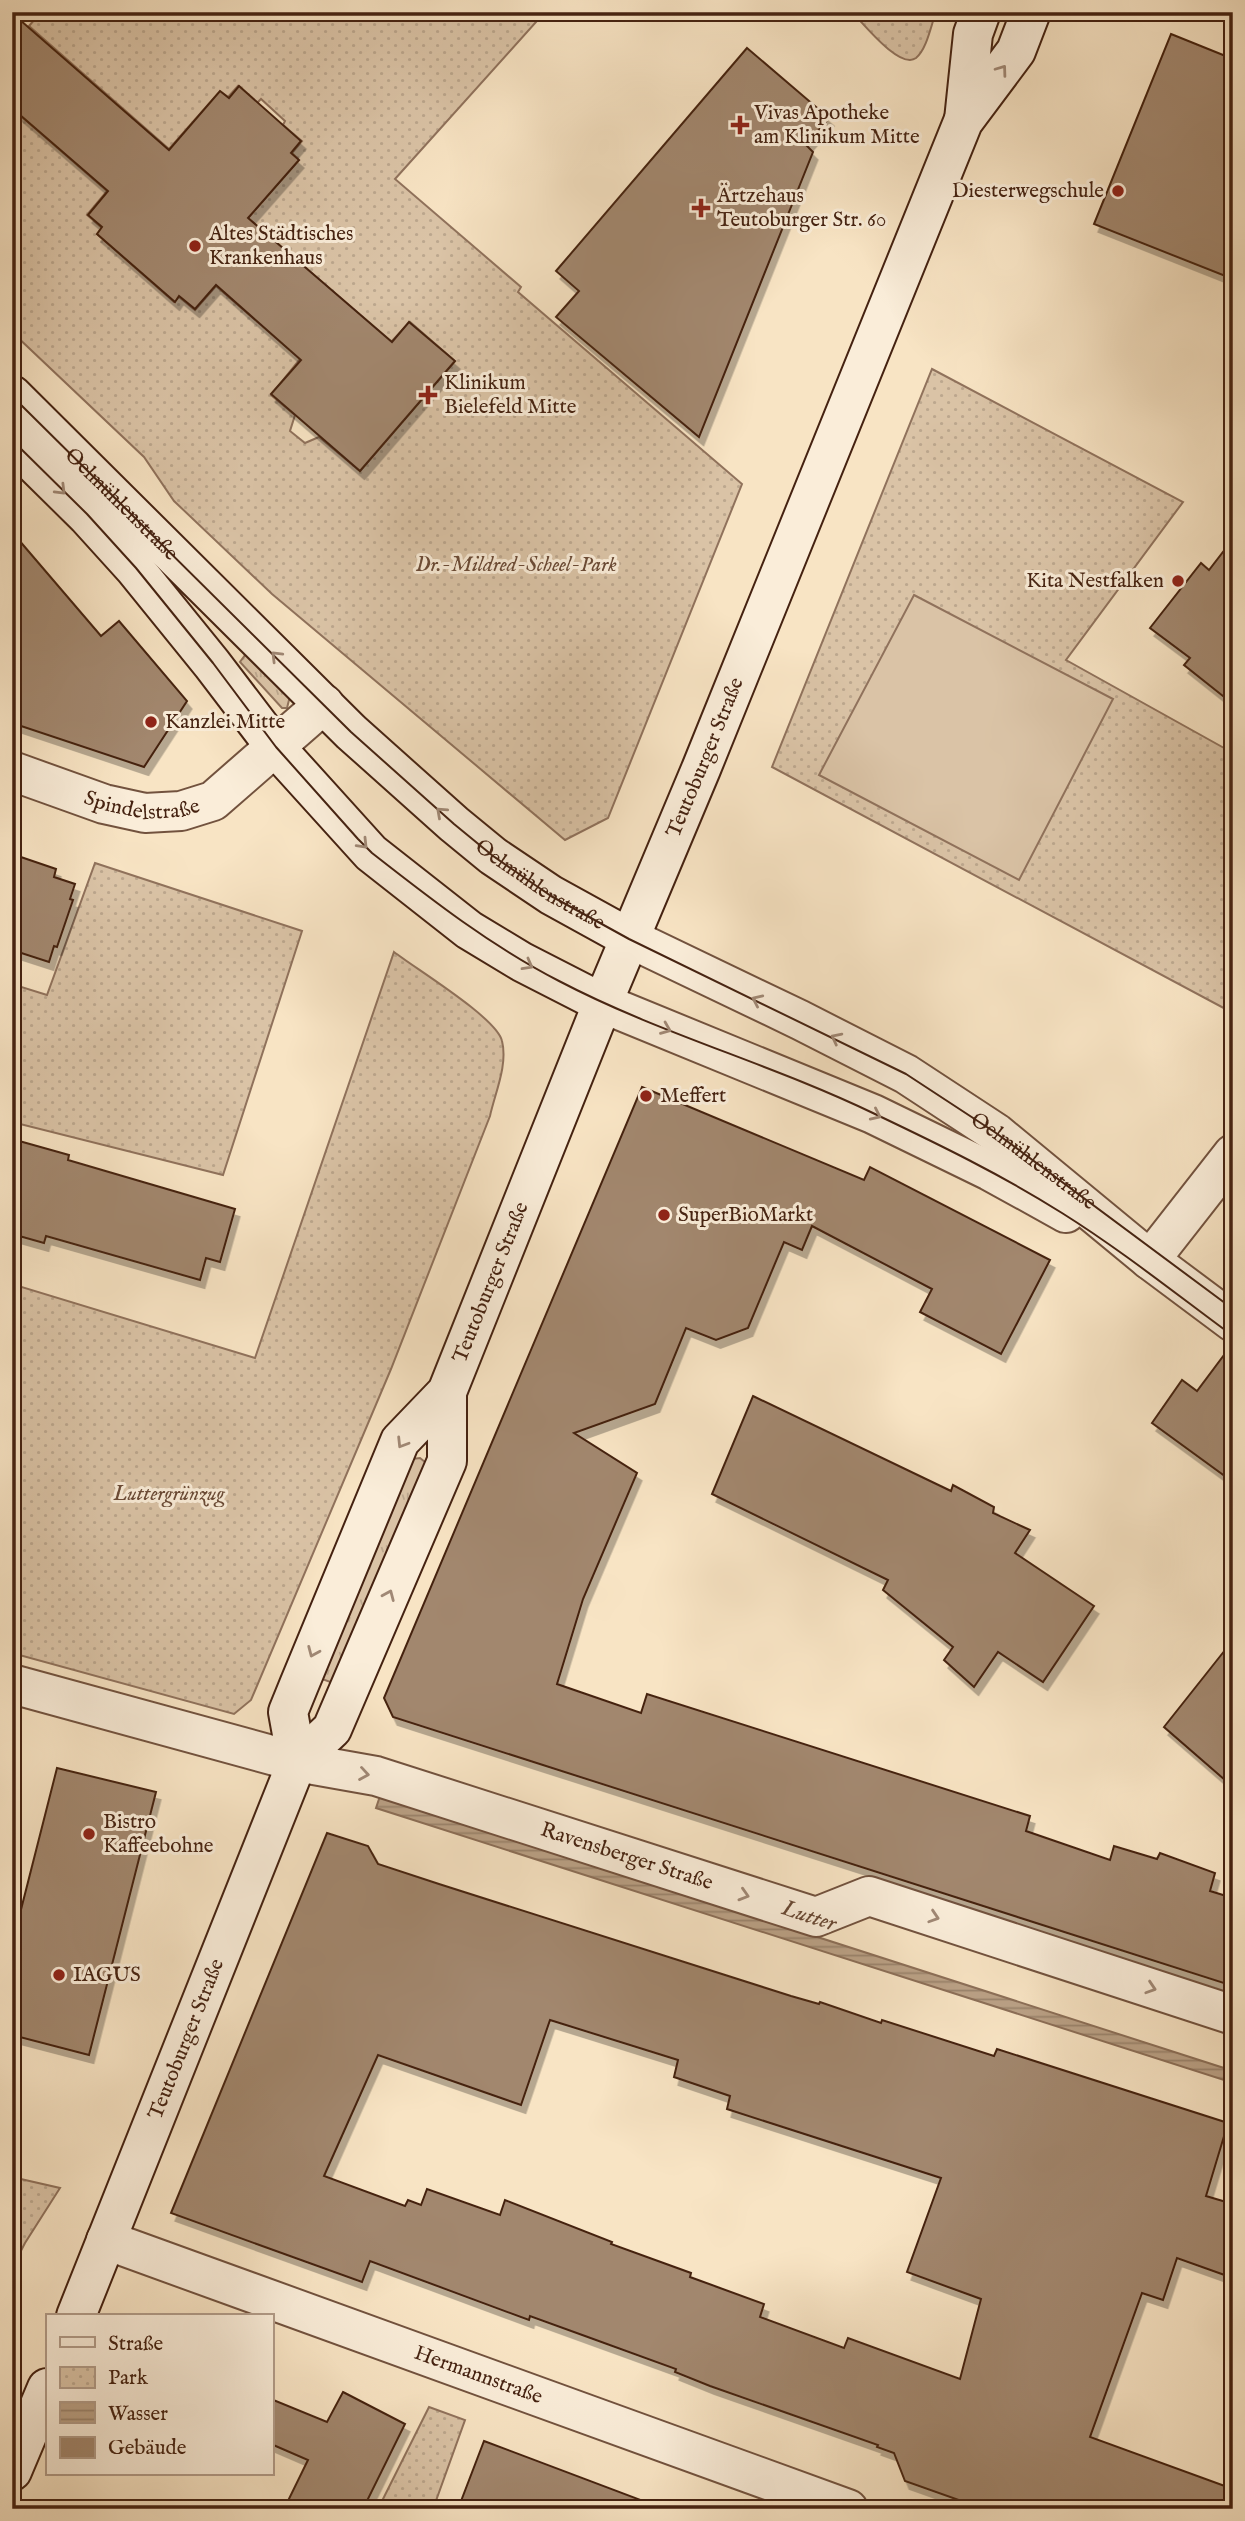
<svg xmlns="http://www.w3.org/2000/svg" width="1245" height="2521" viewBox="0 0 1245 2521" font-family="'IM FELL English',serif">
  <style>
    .grass { fill: url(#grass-tufts); stroke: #90725c; stroke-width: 2 }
    .park { fill: url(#park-dots); stroke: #90725c; stroke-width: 2 }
    .garden { fill: #dac3a6; stroke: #90725c; stroke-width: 2 }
    .water { fill: url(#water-rules); stroke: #8c6f58; stroke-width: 2 }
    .building { fill: #a2876e; stroke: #452211; stroke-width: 2; fill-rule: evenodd; filter: url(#shadow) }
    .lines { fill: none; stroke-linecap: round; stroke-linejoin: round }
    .street-casing { stroke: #72523e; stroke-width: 42 }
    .secondary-casing { stroke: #452211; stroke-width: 42 }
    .street { stroke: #faedd9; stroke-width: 38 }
    .secondary { stroke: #faedd9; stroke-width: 38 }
    .tram { stroke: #452211; stroke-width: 2 }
    .oneway { stroke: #a08875 }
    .poi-dot { fill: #8f2418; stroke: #faedd9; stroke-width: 2.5 }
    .labels { text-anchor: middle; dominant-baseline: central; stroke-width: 6; stroke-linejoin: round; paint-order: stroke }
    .poi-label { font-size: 21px; fill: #452211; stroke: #faedd9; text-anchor: start }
    .street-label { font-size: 21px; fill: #452211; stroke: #faedd9 }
    .park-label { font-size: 21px; font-style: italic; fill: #6a4a36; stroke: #faedd9 }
    .water-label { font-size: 23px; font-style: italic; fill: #684834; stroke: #faedd9 }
  </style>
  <defs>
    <pattern id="grass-tufts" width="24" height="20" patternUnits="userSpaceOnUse" patternTransform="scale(1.75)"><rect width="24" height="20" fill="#dac3a6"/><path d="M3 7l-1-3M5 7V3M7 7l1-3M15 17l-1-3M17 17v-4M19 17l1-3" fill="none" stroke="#bca78e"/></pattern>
    <pattern id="park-dots" width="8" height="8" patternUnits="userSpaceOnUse" patternTransform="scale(1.75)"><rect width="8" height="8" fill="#dac3a6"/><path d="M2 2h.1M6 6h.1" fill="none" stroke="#bca78e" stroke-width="1.8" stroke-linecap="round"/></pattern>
    <pattern id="water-rules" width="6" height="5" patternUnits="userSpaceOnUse" patternTransform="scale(1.75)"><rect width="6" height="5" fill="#bba287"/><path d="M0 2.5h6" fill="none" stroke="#9a846d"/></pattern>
    <filter id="shadow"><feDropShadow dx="4.5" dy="8" stdDeviation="0" flood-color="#0004"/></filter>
  </defs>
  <rect width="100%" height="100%" fill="#f8e4c4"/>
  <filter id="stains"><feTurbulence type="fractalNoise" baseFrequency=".00286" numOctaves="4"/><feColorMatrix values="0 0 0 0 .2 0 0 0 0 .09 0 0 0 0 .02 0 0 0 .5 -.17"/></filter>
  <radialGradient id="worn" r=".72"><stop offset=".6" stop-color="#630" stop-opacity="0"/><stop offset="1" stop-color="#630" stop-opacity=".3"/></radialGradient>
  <g class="grass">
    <polygon points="248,651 290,696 287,708 282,708 240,662"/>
    <polygon points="420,1458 425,1462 426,1467 336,1684 319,1678 412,1459"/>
  </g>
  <g class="park">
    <polygon points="41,12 545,12 395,179 521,287 518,292 742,484 608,818 565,840 272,594 174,501 144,457 12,332 12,129 22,117 107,191 87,215 102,228 97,234 174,302 179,297 195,310 216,286 300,359 271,395 295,415 290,431 305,443 319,437 360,471 455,361 410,322 391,342 248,218 299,160 292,153 302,141 283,125 285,121 261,99 257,103 238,86 228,97 220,91 169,149 29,26"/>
    <path d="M852 12H936C931 25 927 49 916 58 900 70 863 23 852 12Z"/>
    <polygon points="932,369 1183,502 1066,660 1233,753 1233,1013 772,767"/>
    <polygon points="95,863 302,931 223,1175 12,1122 12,984 47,995"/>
    <path d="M394 952C416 969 497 1018 502 1041 508 1065 495 1093 490 1116L391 1369 251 1700 234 1714 12 1653V1284L255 1358Z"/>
    <polygon points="12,2177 60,2188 25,2243 12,2268"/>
    <polygon points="429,2407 465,2420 433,2509 378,2509"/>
  </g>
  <polygon class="garden" points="914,595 1113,699 1019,880 819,775"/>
  <polygon class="water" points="380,1796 1227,2069 1224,2080 376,1808"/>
  <g class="building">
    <polygon points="12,13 169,150 220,91 229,98 239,86 301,141 291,153 299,160 248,218 392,342 409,322 455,361 360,471 271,394 301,360 216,285 195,309 179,296 175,302 97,234 102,227 88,215 108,191 12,108"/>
    <polygon points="1171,34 1233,59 1233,279 1094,224"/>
    <polygon points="747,48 829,118 806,145 813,152 699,437 556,317 579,291 556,271"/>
    <polygon points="12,532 101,636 119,621 187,701 144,767 12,723"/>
    <polygon points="1233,539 1233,704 1184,665 1190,658 1150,628 1201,563 1209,570"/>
    <polygon points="12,854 56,869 54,877 75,884 70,899 73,900 57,947 54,946 49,962 12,950"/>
    <polygon points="642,1087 864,1180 870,1167 1050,1260 1001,1354 920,1312 932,1289 812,1226 802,1250 784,1242 748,1328 716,1340 686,1328 655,1404 574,1433 637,1473 583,1599 557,1684 641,1713 647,1694 1030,1816 1026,1831 1110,1860 1114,1846 1157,1859 1160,1853 1215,1873 1210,1891 1233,1898 1233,1986 393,1717 384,1698"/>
    <polygon points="12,1139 69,1155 68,1160 235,1209 220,1262 206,1258 200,1280 46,1236 44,1243 12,1234"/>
    <polygon points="1233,1343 1233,1482 1152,1423 1182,1380 1197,1391"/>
    <polygon points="753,1396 951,1491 953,1485 994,1507 993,1513 1030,1530 1015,1553 1094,1606 1043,1682 998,1652 974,1687 944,1660 953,1647 883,1590 888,1580 712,1494"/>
    <polygon points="1233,1640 1233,1787 1164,1727"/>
    <polygon points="57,1768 156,1792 89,2055 12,2035 12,1945"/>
    <path d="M327 1833 368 1846 378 1864 439 1884 791 1996 819 2004 820 2002 881 2023 882 2020 994 2056 997 2049 1228 2123 1206 2196 1233 2204V2278L1177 2258 1163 2300 1142 2293 1090 2437 1233 2489V2509H984L905 2481 894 2453 877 2447 878 2445 710 2386 675 2372 676 2369 585 2336 530 2316 529 2320 370 2261 362 2282 171 2213ZM550 2020 678 2060 674 2077 730 2096 727 2109 941 2178 907 2272 981 2299 960 2379 848 2338 844 2348 760 2317 764 2304 690 2277 691 2273 611 2244 612 2242 505 2200 500 2215 427 2189 421 2205 408 2200 405 2206 324 2176 378 2055 521 2105Z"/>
    <polygon points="343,2392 405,2424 363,2509 284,2509 308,2460 271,2444 271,2399 327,2422"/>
    <polygon points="484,2441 654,2505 653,2509 458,2509"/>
  </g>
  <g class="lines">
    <g class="street-casing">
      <g id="street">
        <path id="s1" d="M12 771 104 804 145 813 181 811 213 801 324 704"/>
        <polyline points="629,938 800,1020 906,1074 996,1133 1150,1260 1233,1322"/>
        <polyline points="602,1003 873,1114 990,1171 1066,1213"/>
        <polyline points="1150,1260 1233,1154"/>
        <path id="s2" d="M12 1684 297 1762 376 1776 816 1917 869 1896 1233 2015"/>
        <path id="s3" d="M106 2240 848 2509"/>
      </g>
    </g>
    <g class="secondary-casing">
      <g id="secondary">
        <polyline points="964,120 973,34 981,12"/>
        <polyline points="12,395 351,732 454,824 493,856 551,895 629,938"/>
        <polyline points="12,442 87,516 135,569 212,664 276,748 371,853 469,930 522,962 602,1003"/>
        <path id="s4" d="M297 1762 288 1712 299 1685 400 1441 447 1392 603 1002 701 769 963 122 1016 51 1031 12"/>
        <path id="s5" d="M76 2316 297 1762 332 1729 447 1461V1392"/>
        <polyline points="12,2471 47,2388"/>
      </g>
    </g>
    <use href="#street" class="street"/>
    <use href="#secondary" class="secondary"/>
    <g class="tram">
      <path id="s6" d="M12 396 351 732 454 824 493 856 551 896 629 939 906 1074 996 1133 1233 1309"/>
      <path d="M12 440 87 514 136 568 213 663 276 747 358 839 372 853C432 900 491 946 559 981 660 1034 772 1064 875 1114 938 1144 1002 1175 1062 1213 1121 1250 1176 1294 1233 1336"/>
    </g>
  </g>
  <defs><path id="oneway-chevron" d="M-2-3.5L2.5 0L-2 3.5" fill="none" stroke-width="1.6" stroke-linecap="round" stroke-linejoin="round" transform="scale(1.75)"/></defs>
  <g class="oneway">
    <use href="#oneway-chevron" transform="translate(1002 70) rotate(-54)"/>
    <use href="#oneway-chevron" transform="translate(61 490) rotate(45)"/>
    <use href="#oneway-chevron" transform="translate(276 656) rotate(-135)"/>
    <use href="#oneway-chevron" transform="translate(441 812) rotate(-138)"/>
    <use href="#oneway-chevron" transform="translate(363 844) rotate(46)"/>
    <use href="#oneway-chevron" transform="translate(528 965) rotate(29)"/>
    <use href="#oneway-chevron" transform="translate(757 1000) rotate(-155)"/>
    <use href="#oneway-chevron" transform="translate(666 1029) rotate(22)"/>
    <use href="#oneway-chevron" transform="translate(836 1038) rotate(-153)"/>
    <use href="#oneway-chevron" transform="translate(876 1115) rotate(25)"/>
    <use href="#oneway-chevron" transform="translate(402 1443) rotate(122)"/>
    <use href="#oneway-chevron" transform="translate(389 1595) rotate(-67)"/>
    <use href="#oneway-chevron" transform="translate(313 1652) rotate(113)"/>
    <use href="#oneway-chevron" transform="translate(364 1774) rotate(9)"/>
    <use href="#oneway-chevron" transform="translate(744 1895) rotate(17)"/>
    <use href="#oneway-chevron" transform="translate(934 1917) rotate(18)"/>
    <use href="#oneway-chevron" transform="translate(1151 1988) rotate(18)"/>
  </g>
  <g class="poi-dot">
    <path d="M736.5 114.5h7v7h7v7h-7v7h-7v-7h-7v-7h7z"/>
    <circle cx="1118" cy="191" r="7"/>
    <path d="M697.5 197.5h7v7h7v7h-7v7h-7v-7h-7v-7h7z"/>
    <circle cx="195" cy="246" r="7"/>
    <path d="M424.5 384.5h7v7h7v7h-7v7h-7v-7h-7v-7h7z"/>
    <circle cx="1178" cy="581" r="7"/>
    <circle cx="151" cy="722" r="7"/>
    <circle cx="646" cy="1096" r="7"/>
    <circle cx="664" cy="1215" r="7"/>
    <circle cx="89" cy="1834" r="7"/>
    <circle cx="59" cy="1975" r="7"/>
  </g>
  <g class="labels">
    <g class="poi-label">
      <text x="754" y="113">Vivas Apotheke<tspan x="754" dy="24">am Klinikum Mitte</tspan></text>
      <text x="1104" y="191" text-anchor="end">Diesterwegschule</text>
      <text x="717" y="196">Ärtzehaus<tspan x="717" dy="24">Teutoburger Str. 60</tspan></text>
      <text x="209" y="234">Altes Städtisches<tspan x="209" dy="24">Krankenhaus</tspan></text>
      <text x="444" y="383">Klinikum<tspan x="444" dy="24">Bielefeld Mitte</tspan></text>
      <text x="1164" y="581" text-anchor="end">Kita Nestfalken</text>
      <text x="165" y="722">Kanzlei Mitte</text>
      <text x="660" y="1096">Meffert</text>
      <text x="678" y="1215">SuperBioMarkt</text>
      <text x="103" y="1822">Bistro<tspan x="103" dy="24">Kaffeebohne</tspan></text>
      <text x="73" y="1975">IAGUS</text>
    </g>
    <g class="street-label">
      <text stroke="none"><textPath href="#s6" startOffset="154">Oelmühlenstraße</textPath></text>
      <text stroke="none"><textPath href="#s4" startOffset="1097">Teutoburger Straße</textPath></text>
      <text stroke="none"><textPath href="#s1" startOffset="136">Spindelstraße</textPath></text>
      <text stroke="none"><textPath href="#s6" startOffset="721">Oelmühlenstraße</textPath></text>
      <text stroke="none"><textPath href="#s6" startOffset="1288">Oelmühlenstraße</textPath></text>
      <text stroke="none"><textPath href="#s4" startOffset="530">Teutoburger Straße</textPath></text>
      <text stroke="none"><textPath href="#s2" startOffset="639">Ravensberger Straße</textPath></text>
      <text stroke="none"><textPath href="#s5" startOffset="298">Teutoburger Straße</textPath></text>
      <text stroke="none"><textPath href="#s3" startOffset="396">Hermannstraße</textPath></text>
    </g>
    <g class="park-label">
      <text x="516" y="565">Dr.-Mildred-Scheel-Park</text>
      <text x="169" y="1494">Luttergrünzug</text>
    </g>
    <g class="water-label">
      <text transform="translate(809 1916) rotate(18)">Lutter</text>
    </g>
  </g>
  <rect width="1245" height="2521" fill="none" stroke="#f8e4c4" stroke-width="42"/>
  <rect x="14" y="14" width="1217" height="2493" fill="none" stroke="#452211" stroke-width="3.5"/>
  <rect x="21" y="21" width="1203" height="2479" fill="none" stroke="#452211" stroke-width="2"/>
  <rect x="46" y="2314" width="228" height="161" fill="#faedd9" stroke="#b29c89" stroke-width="2"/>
  <rect x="60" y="2337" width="35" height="10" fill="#faedd9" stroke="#b29c89" stroke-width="2"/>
  <text x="108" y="2350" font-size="21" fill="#452211">Straße</text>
  <rect x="60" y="2367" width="35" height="21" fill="url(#park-dots)" stroke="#b29c89" stroke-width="2"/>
  <text x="108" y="2384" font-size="21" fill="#452211">Park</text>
  <rect x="60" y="2402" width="35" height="21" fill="url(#water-rules)" stroke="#b29c89" stroke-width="2"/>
  <text x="108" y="2420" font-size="21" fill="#452211">Wasser</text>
  <rect x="60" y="2437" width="35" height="21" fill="#a2876e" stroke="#b29c89" stroke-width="2"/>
  <text x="108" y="2454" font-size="21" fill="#452211">Gebäude</text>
  <rect width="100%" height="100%" filter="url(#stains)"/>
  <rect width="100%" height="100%" fill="url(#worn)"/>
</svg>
